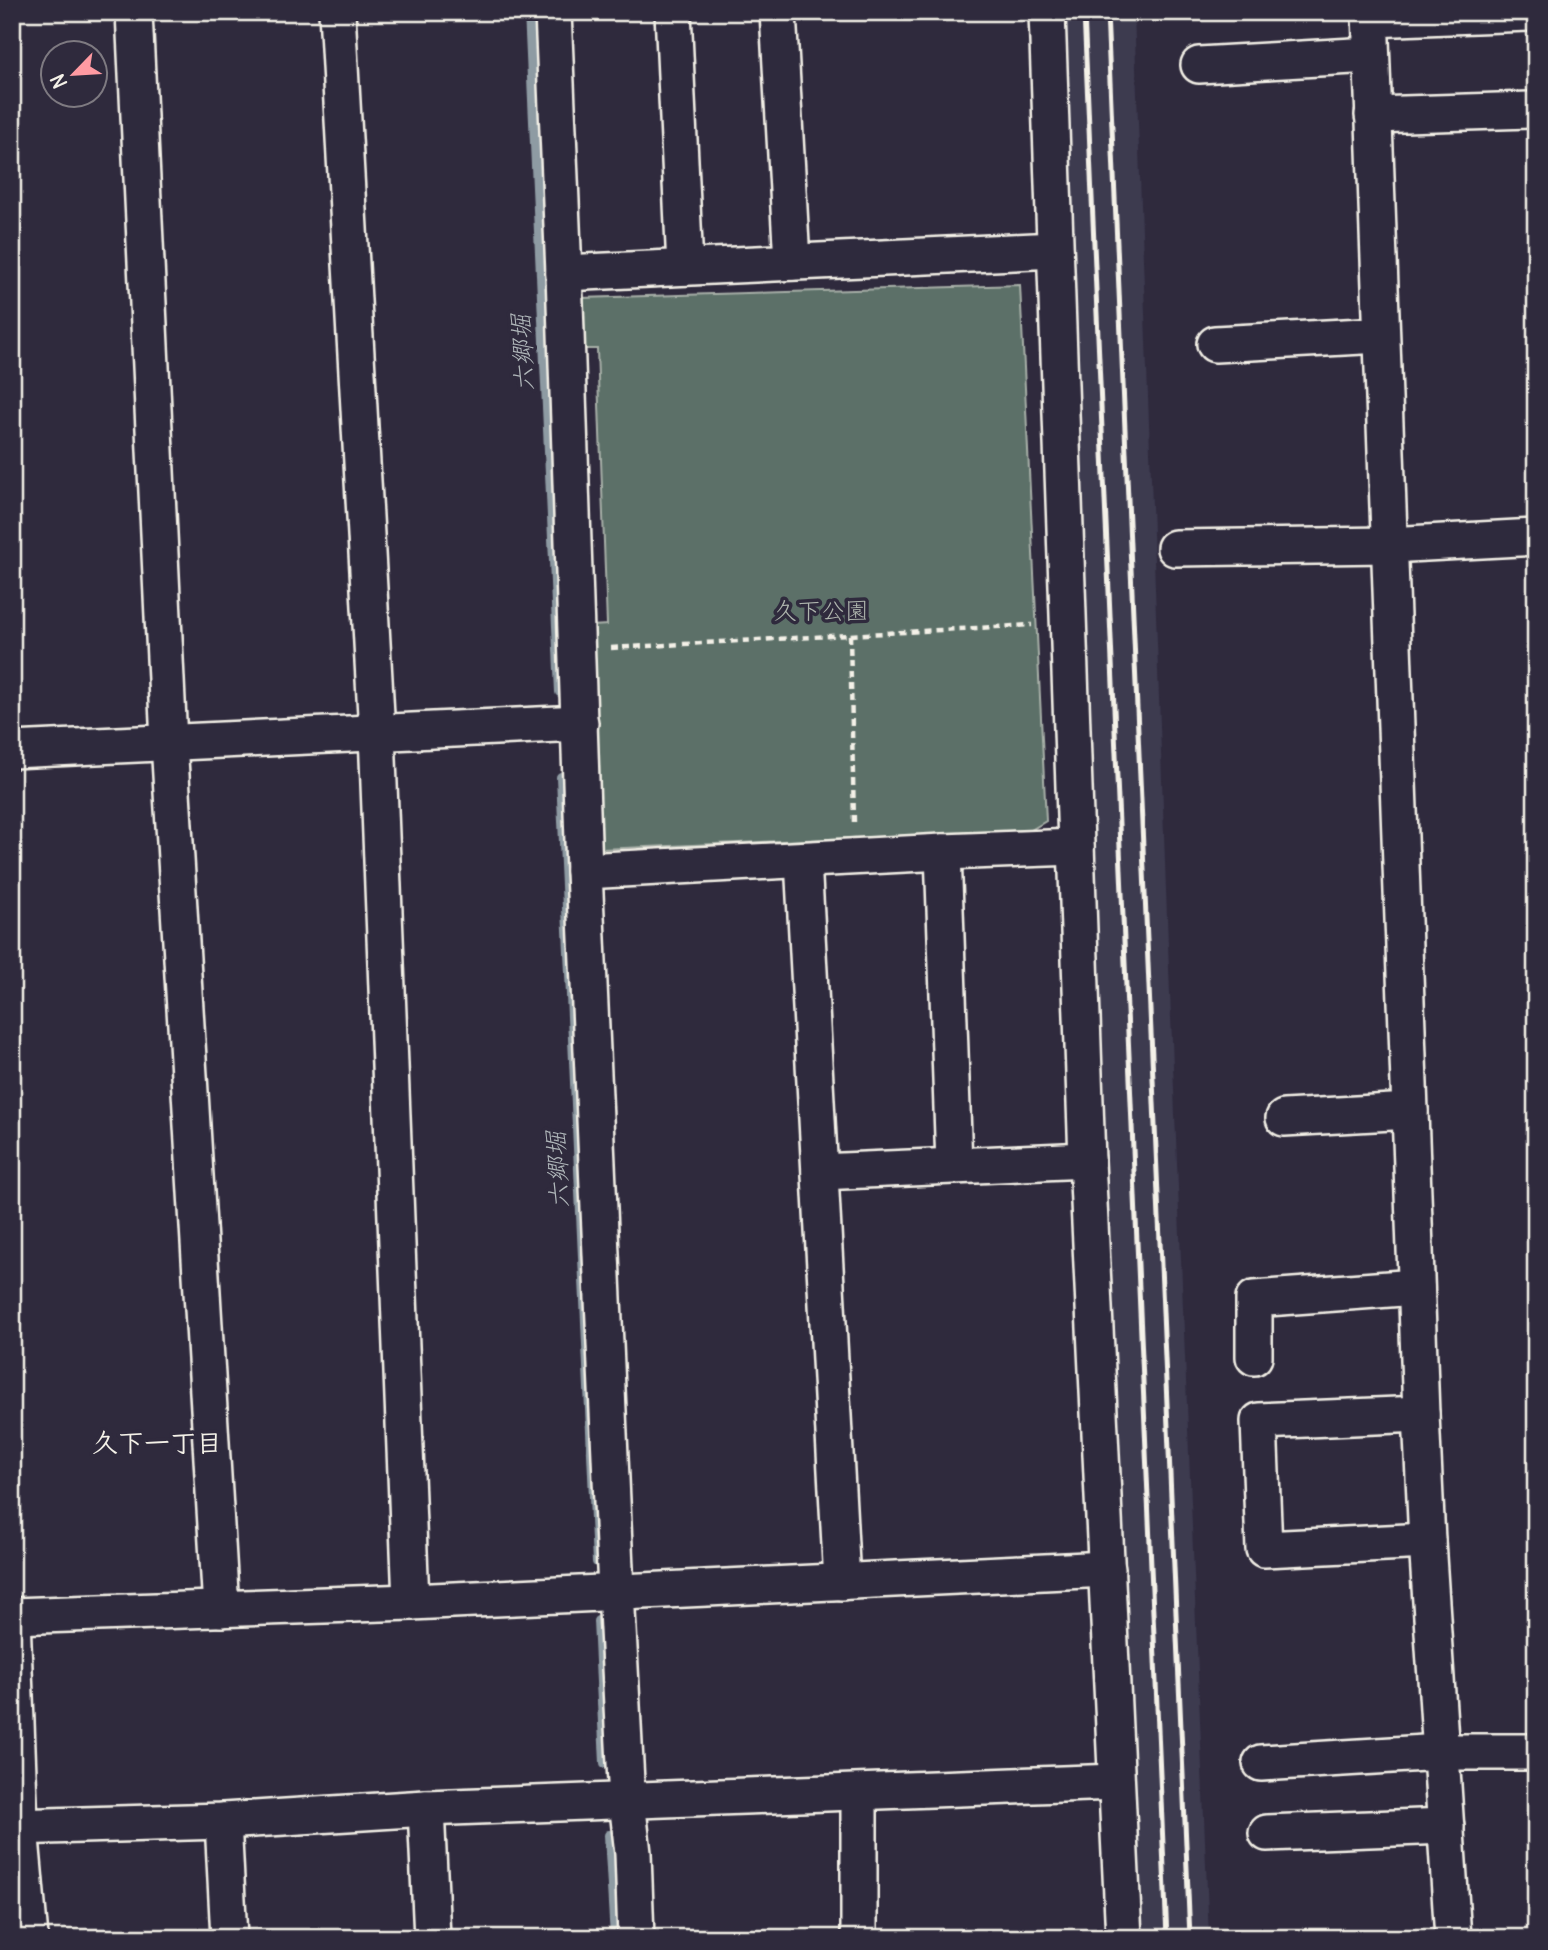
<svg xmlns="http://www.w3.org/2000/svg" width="1548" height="1950" viewBox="0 0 1548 1950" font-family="Delius,'Klee One',sans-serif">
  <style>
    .built { fill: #3c3a50 }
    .green { fill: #5b6f68; stroke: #a8b0a8; stroke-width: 2 }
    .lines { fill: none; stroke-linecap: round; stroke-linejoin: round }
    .stream { stroke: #8e9ba3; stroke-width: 10 }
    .minor-casing { stroke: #f4f1e8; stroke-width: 40 }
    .path { stroke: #f4f1e8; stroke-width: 4.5; stroke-dasharray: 7 5; stroke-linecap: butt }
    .minor { stroke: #2f2a3d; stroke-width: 35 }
    .rail { stroke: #f4f1e8; stroke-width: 5 }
    .labels { text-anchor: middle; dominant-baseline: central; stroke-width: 7; stroke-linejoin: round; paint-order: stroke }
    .park-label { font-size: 24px; fill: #afb6ae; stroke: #2f2a3d }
    .water-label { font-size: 26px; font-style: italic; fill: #b0b7ba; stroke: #2f2a3d }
    .neighbourhood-label { font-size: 26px; font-weight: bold; fill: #f4f1e8; stroke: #2f2a3d }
  </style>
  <rect width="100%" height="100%" fill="#2f2a3d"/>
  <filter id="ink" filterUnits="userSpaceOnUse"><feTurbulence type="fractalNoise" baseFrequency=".0143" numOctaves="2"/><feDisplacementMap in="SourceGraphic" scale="14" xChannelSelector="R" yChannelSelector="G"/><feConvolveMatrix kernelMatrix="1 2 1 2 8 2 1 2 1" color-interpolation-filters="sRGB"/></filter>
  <g filter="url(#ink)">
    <polygon class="built" points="1059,12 1134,12 1168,944 1209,1938 1139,1938 1130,1769 1088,643"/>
    <polygon class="green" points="1020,285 1046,821 1031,830 601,849 592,626 607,625 597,349 582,349 581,298"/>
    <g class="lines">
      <g class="stream">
        <polyline points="529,12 560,692"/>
        <polyline points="561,777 597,1562"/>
        <polyline points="598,1621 605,1763"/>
        <polyline points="609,1835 615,1938"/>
      </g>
      <g class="minor-casing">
        <g id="minor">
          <polyline points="134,12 169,742 221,1609"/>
          <polyline points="337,12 377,733 411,1602"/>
          <polyline points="553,12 564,273 584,871 616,1591 627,1801 633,1853 636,1938"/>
          <polyline points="673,12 685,267"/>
          <polyline points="778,12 792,262"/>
          <polyline points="1047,12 1087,1160 1124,1938"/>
          <polyline points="1370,12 1421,1414 1427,1541 1453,1938"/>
          <polyline points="1370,19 1529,13"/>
          <polyline points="1199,65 1371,55"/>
          <polyline points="1373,115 1530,110"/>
          <polyline points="564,273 1055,250"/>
          <polyline points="1215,344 1381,335"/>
          <polyline points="1175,548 1389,545 1536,537"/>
          <polyline points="12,750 580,723"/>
          <polyline points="943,852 954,1165"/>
          <polyline points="803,860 842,1582"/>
          <polyline points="584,871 943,852 1076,847"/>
          <polyline points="1284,1118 1410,1111"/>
          <polyline points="820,1172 1087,1160"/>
          <polyline points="1254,1357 1254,1299 1416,1287"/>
          <polyline points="1421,1414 1259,1421 1264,1549 1427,1541"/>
          <polyline points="12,1616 411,1602 1107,1569"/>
          <polyline points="12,1617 20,1827 30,1938"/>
          <polyline points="1261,1763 1441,1752 1536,1752"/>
          <polyline points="859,1793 859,1938"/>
          <polyline points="426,1808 432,1938"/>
          <polyline points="223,1821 229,1938"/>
          <polyline points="12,1827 223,1821 426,1808 1116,1782"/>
          <polyline points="1267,1833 1446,1826"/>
        </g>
      </g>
      <g class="path">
        <polyline points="850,635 854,823"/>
        <polyline points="611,648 1032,625"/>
      </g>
      <use href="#minor" class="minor"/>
      <g class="rail">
        <polyline points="1084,12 1167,1938"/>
        <polyline points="1107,12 1190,1938"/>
      </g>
    </g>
  </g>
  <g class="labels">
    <g class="park-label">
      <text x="821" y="610">久下公園</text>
    </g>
    <g class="water-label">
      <text transform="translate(522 353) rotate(-93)">六郷堀</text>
      <text transform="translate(557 1170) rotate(-93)">六郷堀</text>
    </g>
    <g class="neighbourhood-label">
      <text x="157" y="1442">久下一丁目</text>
    </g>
  </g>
  <rect width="1548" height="1950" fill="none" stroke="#2f2a3d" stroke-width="42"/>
  <rect x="21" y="21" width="1506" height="1908" fill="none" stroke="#f4f1e8" stroke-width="2.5" filter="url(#ink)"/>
  <g transform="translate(74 74) rotate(245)"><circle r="33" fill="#2f2a3d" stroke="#7e7a81" stroke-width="2"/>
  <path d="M0-5L12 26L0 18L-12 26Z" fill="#ff9aa2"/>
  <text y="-10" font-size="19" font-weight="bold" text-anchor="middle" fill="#f4f1e8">N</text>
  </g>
</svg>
